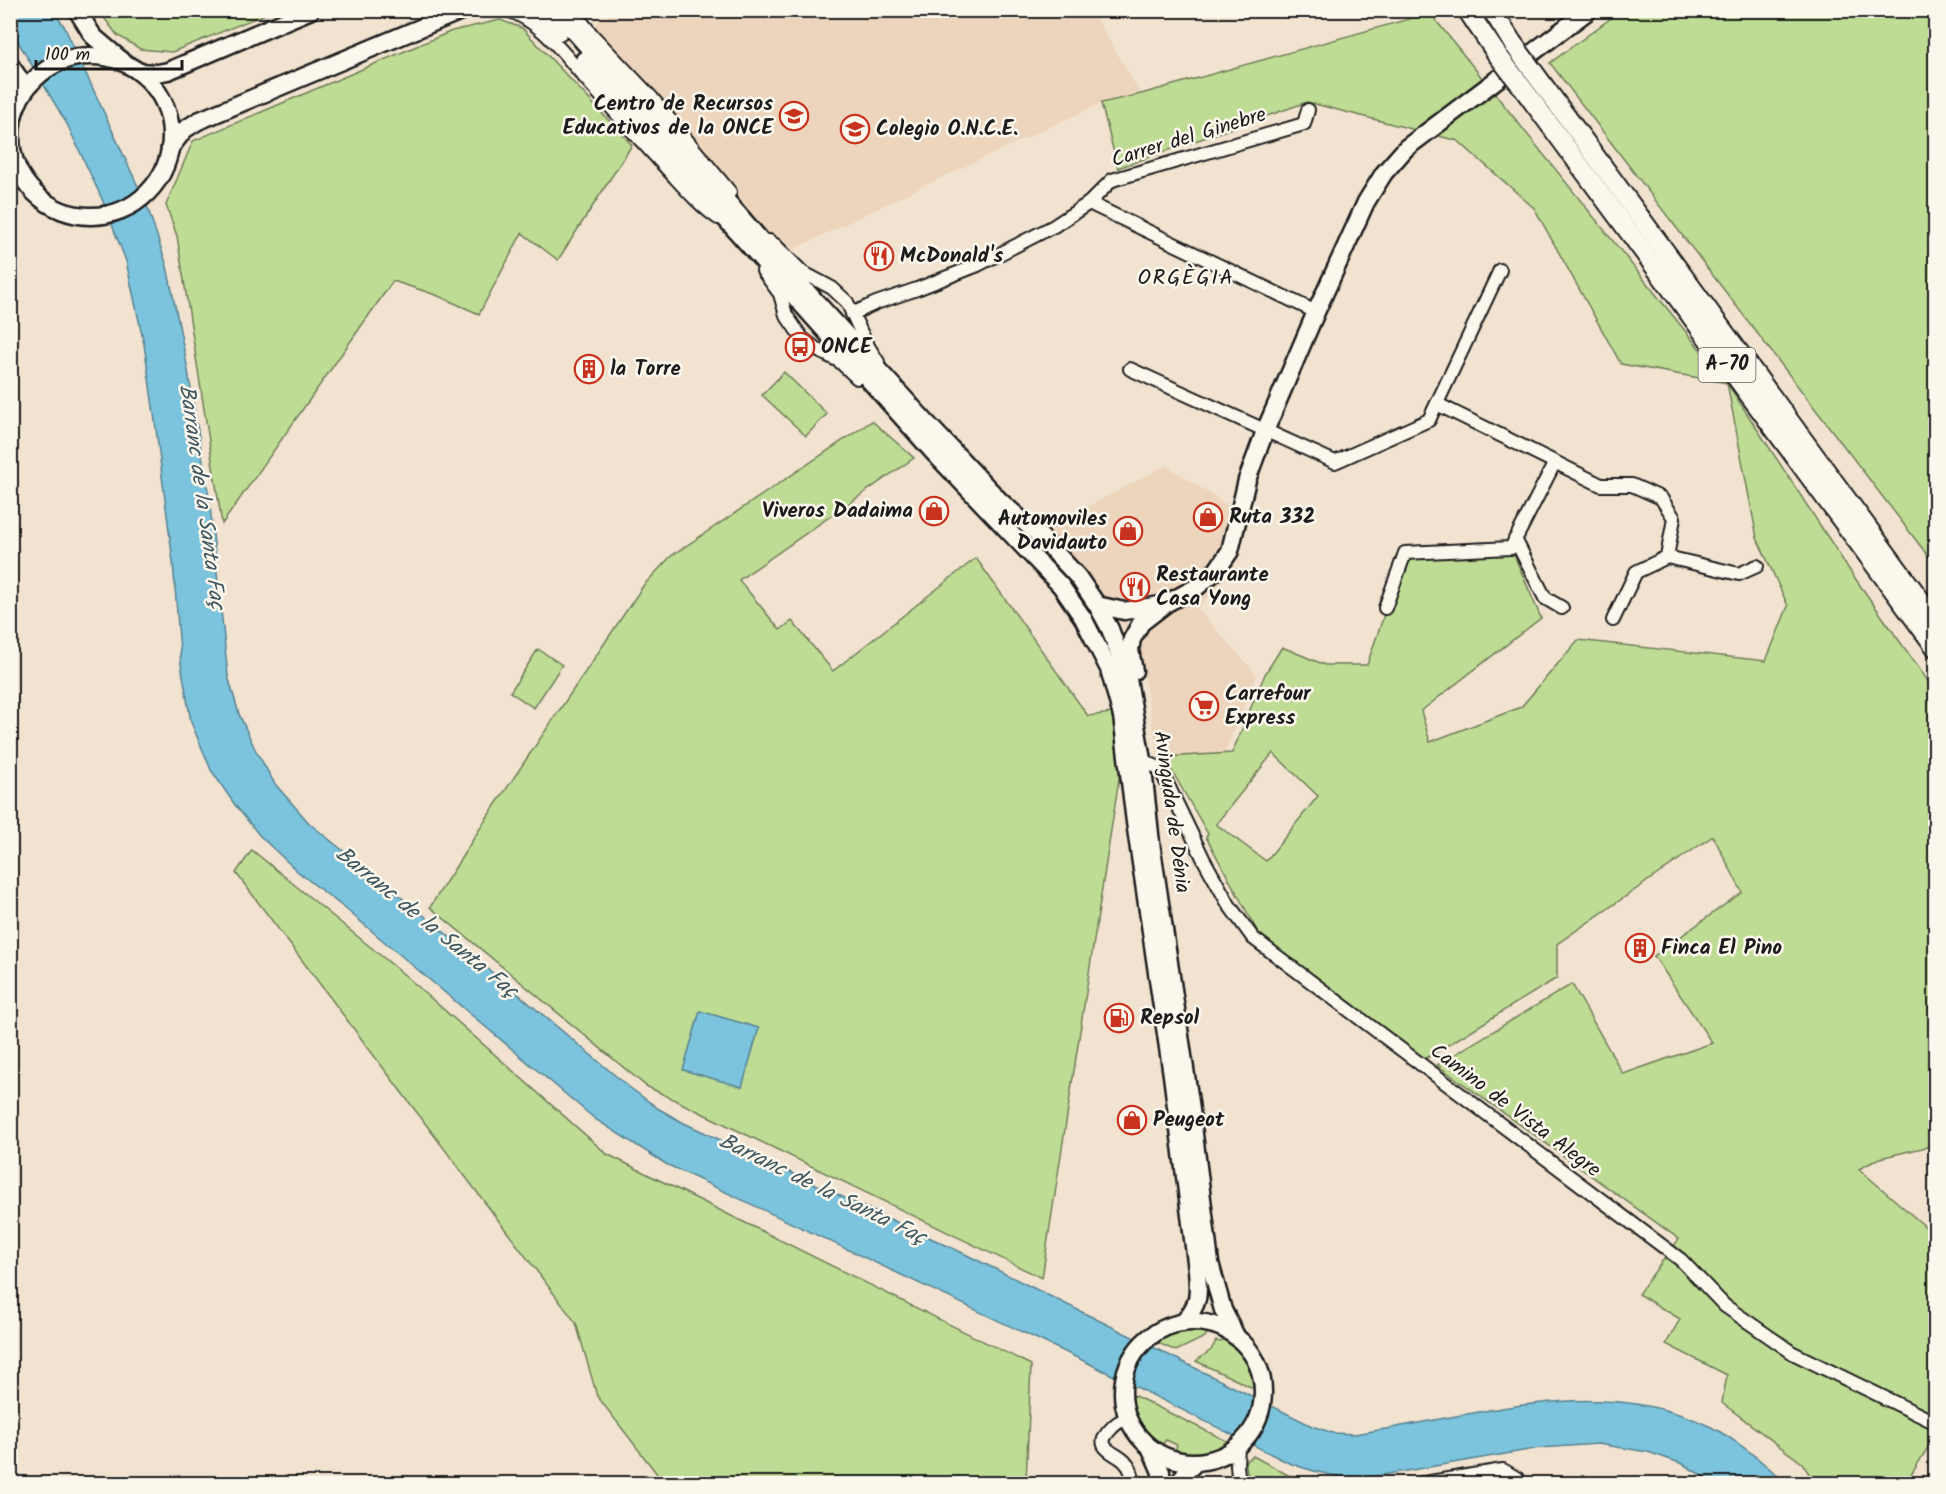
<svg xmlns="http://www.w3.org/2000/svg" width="1946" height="1494" viewBox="0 0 1946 1494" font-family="Kalam,sans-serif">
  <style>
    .built { fill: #ecd5bc }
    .green { fill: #bfdc94; stroke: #6e7c58; stroke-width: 1.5; fill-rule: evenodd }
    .water { fill: #7cc4dd; stroke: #568190; stroke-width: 1.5 }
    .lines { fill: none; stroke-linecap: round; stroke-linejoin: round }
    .minor-casing { stroke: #1c1c1c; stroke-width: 16 }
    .major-casing { stroke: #1c1c1c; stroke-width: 21 }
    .highway-casing { stroke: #1c1c1c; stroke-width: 22 }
    .minor { stroke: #fbf7ec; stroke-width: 12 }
    .major { stroke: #fbf7ec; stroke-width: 16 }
    .highway { stroke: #fbf7ec; stroke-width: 18 }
    .highway-bridge-casing { stroke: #1c1c1c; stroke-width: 22; stroke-linecap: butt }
    .highway-bridge { stroke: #fbf7ec; stroke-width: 18 }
    .labels { text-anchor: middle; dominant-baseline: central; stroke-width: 5; stroke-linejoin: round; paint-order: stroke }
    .shield { fill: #fbf7ec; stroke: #5f5e5a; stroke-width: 1.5 }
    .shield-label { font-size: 20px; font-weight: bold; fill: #1c1c1c }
    .poi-label { font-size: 21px; font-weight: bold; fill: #1c1c1c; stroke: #fbf7ec; text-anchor: start }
    .street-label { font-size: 21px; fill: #1c1c1c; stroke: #fbf7ec }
    .neighbourhood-label { font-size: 22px; letter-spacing: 1.5px; fill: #1c1c1c; stroke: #fbf7ec }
    .water-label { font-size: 22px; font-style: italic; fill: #3e5760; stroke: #fbf7ec }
  </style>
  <rect width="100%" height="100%" fill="#f2e3d0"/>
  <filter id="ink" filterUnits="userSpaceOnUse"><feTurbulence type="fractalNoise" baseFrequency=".0167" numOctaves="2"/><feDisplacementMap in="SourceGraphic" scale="12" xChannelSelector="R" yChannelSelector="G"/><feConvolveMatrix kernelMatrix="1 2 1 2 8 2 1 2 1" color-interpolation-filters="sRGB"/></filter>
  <g filter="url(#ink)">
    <g class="built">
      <polygon points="618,10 1092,11 1141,94 1101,103 915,190 776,258 587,28"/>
      <polygon points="1166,465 1250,520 1233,569 1198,609 1257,675 1224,754 1158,757 1138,643 1045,532 1055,524"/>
    </g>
    <g class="green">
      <polygon points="1622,10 1935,11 1935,565 1550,63"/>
      <polygon points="99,11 273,11 172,52 140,49 117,35"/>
      <path d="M1430 13 1727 383 1852 574 1935 691V1145L1880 1158 1859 1169 1935 1235V1436L1906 1483H1815L1802 1463 1722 1403 1727 1375 1666 1344 1680 1319 1638 1294 1679 1239 1437 1065 1572 984 1623 1074 1712 1043 1654 956 1742 892 1713 836 1557 944V978L1425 1059 1259 934 1206 837 1208 834 1164 757 1232 753 1265 674 1282 647 1325 665H1367L1405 553 1511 548 1541 618 1421 711 1430 742 1521 707 1578 640 1766 661 1788 606 1757 538 1727 383 1621 364 1534 208 1458 141 1307 102 1118 168 1101 103 1141 94ZM1273 753 1318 796 1266 861 1216 824Z"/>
      <polygon points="500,20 522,28 632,145 558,260 522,233 479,314 436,295 393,281 222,524 177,236 166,205 193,141 452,31"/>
      <polygon points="784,372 827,414 806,436 762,395"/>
      <polygon points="872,421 914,458 739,580 780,630 792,621 833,671 976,558 1088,716 1111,713 1122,759 1042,1278 646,1086 430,907 486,819 643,586 671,556"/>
      <polygon points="538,649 562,665 534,708 510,692"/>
      <polygon points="252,850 407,977 607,1154 1031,1365 1026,1483 664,1483 597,1396 576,1323 236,873"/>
      <polygon points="1183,1330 1208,1332 1205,1337 1176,1351 1156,1342 1168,1335"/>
      <path d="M1223 1338C1242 1350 1252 1367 1255 1389L1196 1361 1211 1350 1216 1341 1221 1342Z"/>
      <path d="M1131 1394 1229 1442C1212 1453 1194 1455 1175 1451L1177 1445 1166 1440 1162 1445C1144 1432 1133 1417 1131 1394Z"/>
      <polygon points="1253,1456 1288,1475 1319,1483 1249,1483 1245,1461"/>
    </g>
    <g class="water">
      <path d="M10 11H53L64 26 147 206 167 266 187 365 209 497 228 676 239 714 255 749 275 784 310 824 438 927 629 1087 659 1109 684 1123 965 1254 1312 1426 1333 1433 1354 1434C1471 1418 1596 1372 1709 1426 1738 1440 1762 1462 1786 1483H1714L1683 1464 1648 1452 1598 1444 1540 1448 1371 1477C1338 1478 1320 1474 1289 1463L1086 1362 666 1164 595 1119 348 911 297 871 260 836 235 805 211 770 191 722 181 664 173 562 155 421 144 344 126 261 102 199 67 124 11 30Z"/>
      <polygon points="700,1011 759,1028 742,1087 683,1070"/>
    </g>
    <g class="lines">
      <g class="minor-casing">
        <g id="minor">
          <path d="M507 10C541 21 562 52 585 78 612 109 640 140 668 170 684 187 699 205 718 218"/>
          <polyline points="572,10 594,37 652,98 730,192"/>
          <polyline points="1089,203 1316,312"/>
          <polyline points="769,241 775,245 802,272 832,288 847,302 866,343 878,362"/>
          <polyline points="763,271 780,294 786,315 802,338 819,351 839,361 857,378"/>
          <polyline points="852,314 876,303 917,289 978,265 1054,226 1089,203 1112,180 1304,124 1308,110"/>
          <polyline points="1130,369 1335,462 1429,420 1500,270"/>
          <polyline points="1437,404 1601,485 1632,485 1661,498 1674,518 1667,557"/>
          <polyline points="1515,539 1545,598 1562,608"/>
          <polyline points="1385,608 1405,553 1511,548 1555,462"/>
          <polyline points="1613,620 1636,572 1667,557 1739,574 1757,566"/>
          <polyline points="1142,760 1159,768 1163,775 1204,860 1229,905 1253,938 1681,1260 1725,1306 1793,1353 1936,1423"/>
          <path d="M1128 1418C1120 1420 1114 1425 1109 1431 1093 1449 1116 1452 1125 1462 1131 1468 1133 1475 1133 1484"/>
          <polyline points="1238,1446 1237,1466 1239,1484"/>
          <polyline points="1418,1484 1503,1470 1518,1479 1518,1484"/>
        </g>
      </g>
      <g class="major-casing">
        <g id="major">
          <polyline points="77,10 93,36 120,59"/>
          <polyline points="540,10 559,32"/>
          <polyline points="555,10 623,86 670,135 776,258 924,420 1000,501 1040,536 1078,577 1097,605 1110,629 1128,679 1142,760 1151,843 1190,1102 1210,1263 1223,1310 1236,1336"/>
          <circle cx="91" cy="136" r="80"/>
          <path d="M584 60 934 453 1061 586 1083 618 1109 669 1122 716 1135 822 1172 1075 1197 1270C1199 1295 1200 1303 1183 1323"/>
          <polyline points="10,65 19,78 19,101"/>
          <polyline points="139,72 157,73 168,71 311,10"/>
          <polyline points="170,148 184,130 198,121 463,10"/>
          <polyline points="1097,605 1124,611 1160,605"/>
          <polyline points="1134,671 1130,650 1132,639 1141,623 1167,603 1197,587 1217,570 1230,551 1247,480 1265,431 1316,312 1366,202 1384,173 1406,148 1589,10"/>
          <circle cx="1193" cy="1392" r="70"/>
          <polyline points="1151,1449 1161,1472 1161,1484"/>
          <polyline points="1178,1484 1186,1472 1195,1463"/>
        </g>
      </g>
      <g class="highway-casing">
        <g id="highway">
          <polyline points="1467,10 1496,53"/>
          <polyline points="1492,10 1512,42"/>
          <polyline points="1533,71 1936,621"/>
          <polyline points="1519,83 1936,648"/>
        </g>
      </g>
      <use href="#minor" class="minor"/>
      <use href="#major" class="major"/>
      <use href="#highway" class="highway"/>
      <g class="highway-bridge-casing">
        <g id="highway-bridge">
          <polyline points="1512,42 1533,71"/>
          <polyline points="1496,53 1519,83"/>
        </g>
      </g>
      <use href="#highway-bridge" class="highway-bridge"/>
    </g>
  </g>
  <defs>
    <g id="school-ring" transform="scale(1.5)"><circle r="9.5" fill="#fbf7ec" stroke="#c8321e" stroke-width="1.5"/><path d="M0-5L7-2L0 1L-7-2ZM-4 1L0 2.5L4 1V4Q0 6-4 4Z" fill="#c8321e"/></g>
    <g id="restaurant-ring" transform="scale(1.5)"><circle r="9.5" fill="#fbf7ec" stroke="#c8321e" stroke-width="1.5"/><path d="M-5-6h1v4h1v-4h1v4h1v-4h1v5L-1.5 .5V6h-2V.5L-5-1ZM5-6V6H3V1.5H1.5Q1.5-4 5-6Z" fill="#c8321e"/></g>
    <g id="bus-ring" transform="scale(1.5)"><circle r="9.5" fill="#fbf7ec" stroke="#c8321e" stroke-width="1.5"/><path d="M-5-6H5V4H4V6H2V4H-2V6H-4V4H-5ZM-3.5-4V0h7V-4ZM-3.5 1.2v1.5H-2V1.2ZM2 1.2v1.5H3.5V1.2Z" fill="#c8321e"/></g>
    <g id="building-ring" transform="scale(1.5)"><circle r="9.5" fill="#fbf7ec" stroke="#c8321e" stroke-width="1.5"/><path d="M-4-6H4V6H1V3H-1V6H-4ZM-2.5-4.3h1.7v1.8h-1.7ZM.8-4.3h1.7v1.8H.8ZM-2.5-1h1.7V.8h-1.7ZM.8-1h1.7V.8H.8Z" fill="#c8321e"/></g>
    <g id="shop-ring" transform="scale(1.5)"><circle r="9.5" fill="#fbf7ec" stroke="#c8321e" stroke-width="1.5"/><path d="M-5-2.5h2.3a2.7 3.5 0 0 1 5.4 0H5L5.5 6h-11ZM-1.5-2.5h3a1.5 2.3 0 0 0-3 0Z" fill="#c8321e"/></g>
    <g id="supermarket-ring" transform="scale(1.5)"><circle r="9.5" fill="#fbf7ec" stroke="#c8321e" stroke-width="1.5"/><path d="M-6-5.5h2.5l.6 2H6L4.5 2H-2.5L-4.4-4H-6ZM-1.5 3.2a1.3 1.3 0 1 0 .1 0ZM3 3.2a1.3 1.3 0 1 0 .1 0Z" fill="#c8321e"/></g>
    <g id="fuel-ring" transform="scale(1.5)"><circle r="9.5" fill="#fbf7ec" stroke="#c8321e" stroke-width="1.5"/><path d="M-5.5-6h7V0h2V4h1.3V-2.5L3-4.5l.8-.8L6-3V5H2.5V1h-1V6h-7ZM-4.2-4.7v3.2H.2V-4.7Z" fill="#c8321e"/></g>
  </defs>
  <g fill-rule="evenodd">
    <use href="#school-ring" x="794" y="116"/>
    <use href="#school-ring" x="855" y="129"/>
    <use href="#restaurant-ring" x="879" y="256"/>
    <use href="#bus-ring" x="800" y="347"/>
    <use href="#building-ring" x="589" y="369"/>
    <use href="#shop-ring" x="934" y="511"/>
    <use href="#shop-ring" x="1208" y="517"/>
    <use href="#shop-ring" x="1128" y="531"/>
    <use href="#restaurant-ring" x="1135" y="587"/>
    <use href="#supermarket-ring" x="1204" y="706"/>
    <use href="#building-ring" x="1640" y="948"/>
    <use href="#fuel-ring" x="1119" y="1018"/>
    <use href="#shop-ring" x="1132" y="1120"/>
  </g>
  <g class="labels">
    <rect class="shield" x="1698.5" y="348" width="57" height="34" rx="4.5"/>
    <g class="shield-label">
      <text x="1727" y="365">A-70</text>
    </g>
    <g class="poi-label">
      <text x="773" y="104" text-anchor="end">Centro de Recursos<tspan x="773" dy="24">Educativos de la ONCE</tspan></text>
      <text x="876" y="129">Colegio O.N.C.E.</text>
      <text x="900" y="256">McDonald's</text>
      <text x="821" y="347">ONCE</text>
      <text x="610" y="369">la Torre</text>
      <text x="913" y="511" text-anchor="end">Viveros Dadaima</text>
      <text x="1229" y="517">Ruta 332</text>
      <text x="1107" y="519" text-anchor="end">Automoviles<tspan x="1107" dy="24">Davidauto</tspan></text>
      <text x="1156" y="575">Restaurante<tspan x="1156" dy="24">Casa Yong</tspan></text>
      <text x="1225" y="694">Carrefour<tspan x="1225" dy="24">Express</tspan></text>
      <text x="1661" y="948">Finca El Pino</text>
      <text x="1140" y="1018">Repsol</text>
      <text x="1153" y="1120">Peugeot</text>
    </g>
    <g class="street-label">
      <text transform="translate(1189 138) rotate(-17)">Carrer del Ginebre</text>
      <text transform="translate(1171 812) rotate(82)">Avinguda de Dénia</text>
      <text transform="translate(1515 1111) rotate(37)">Camino de Vista Alegre</text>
    </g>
    <g class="neighbourhood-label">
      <text x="1186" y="278">ORGÈGIA</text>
    </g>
    <g class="water-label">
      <text transform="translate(201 497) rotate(82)">Barranc de la Santa Faç</text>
      <text transform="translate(426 923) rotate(39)">Barranc de la Santa Faç</text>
      <text transform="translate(822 1190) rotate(26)">Barranc de la Santa Faç</text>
    </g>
  </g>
  <rect width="1946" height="1494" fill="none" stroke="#fbf7ec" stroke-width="36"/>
  <rect x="18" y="18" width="1910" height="1458" fill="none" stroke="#1c1c1c" stroke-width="2" filter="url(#ink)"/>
  <path d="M36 60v9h146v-9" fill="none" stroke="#1c1c1c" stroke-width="3"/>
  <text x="45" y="60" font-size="18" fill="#1c1c1c" stroke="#fbf7ec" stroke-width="4.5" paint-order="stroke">100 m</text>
</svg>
